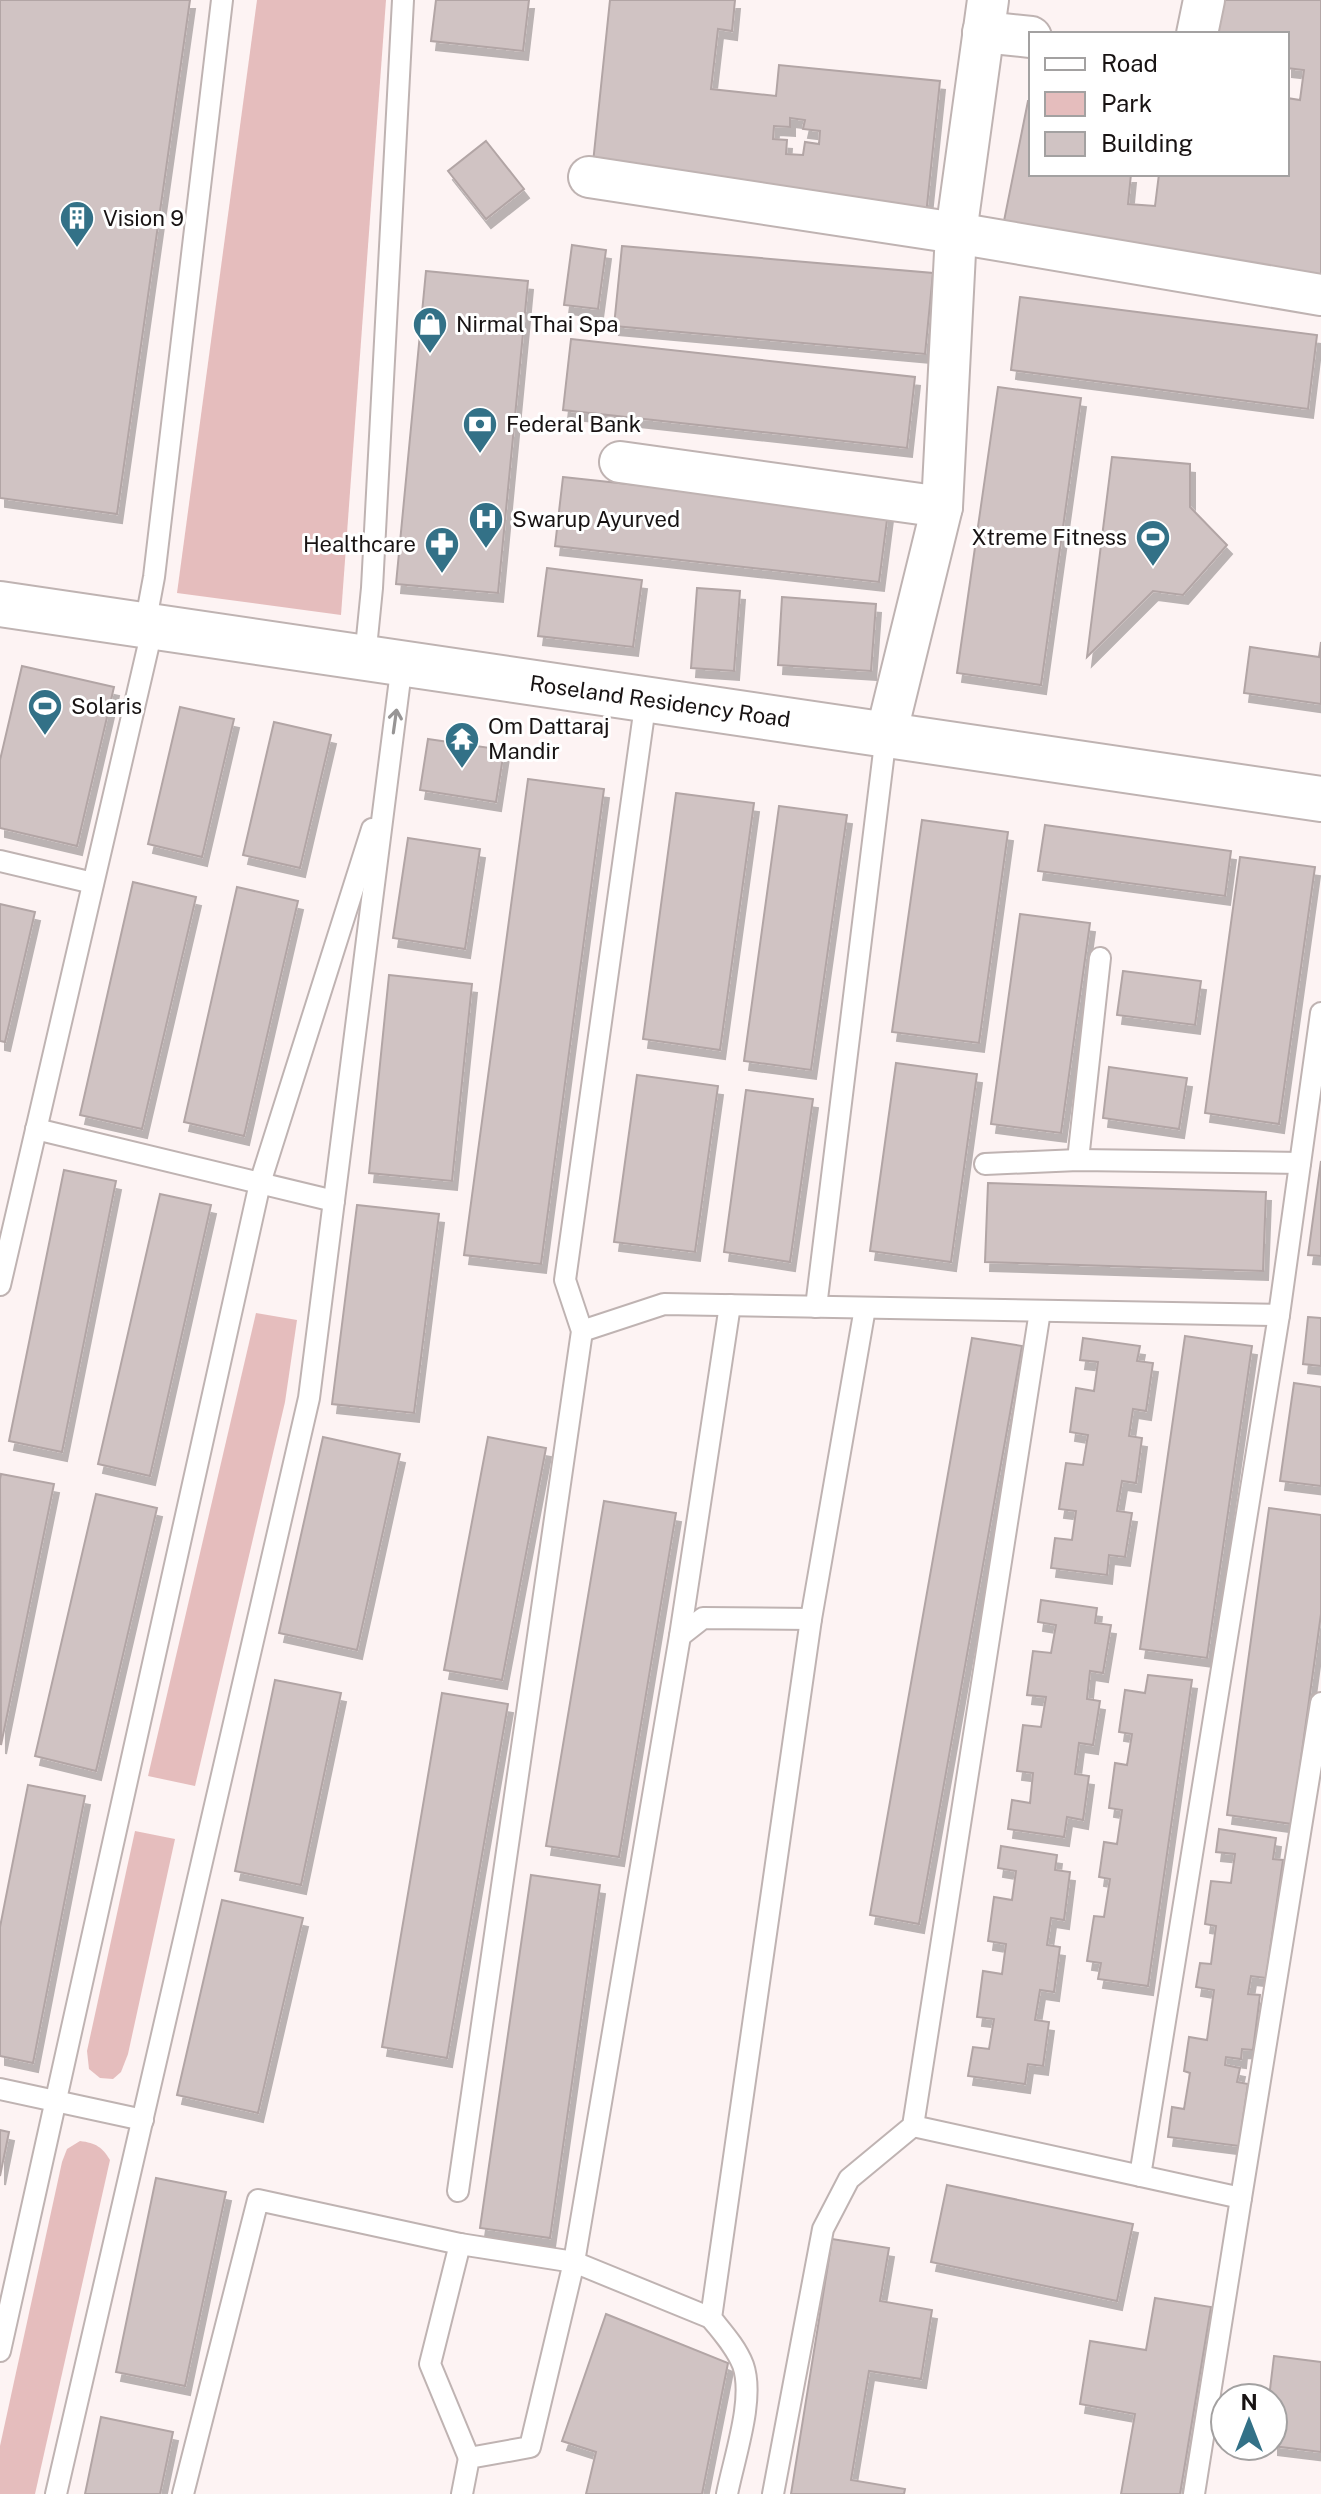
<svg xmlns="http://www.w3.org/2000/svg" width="1321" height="2494" viewBox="0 0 1321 2494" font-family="'Public Sans',sans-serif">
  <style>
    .green { fill: #e5bdbd }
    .building { fill: #d0c3c3; stroke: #b2a5a5; stroke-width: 2; fill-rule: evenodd; filter: url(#shadow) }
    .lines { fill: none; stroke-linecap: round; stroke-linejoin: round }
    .lane-casing { stroke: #bfb3b2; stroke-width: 24 }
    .street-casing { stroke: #bfb3b2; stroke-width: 44 }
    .secondary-casing { stroke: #bfb3b2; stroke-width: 48 }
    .lane { stroke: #fff; stroke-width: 20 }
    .street { stroke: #fff; stroke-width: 40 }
    .secondary { stroke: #fff; stroke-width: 44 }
    .oneway { stroke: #979595 }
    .labels { text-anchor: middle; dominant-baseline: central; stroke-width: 6; stroke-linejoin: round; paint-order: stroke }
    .poi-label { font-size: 22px; fill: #181313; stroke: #fff; text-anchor: start }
    .street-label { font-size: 22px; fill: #181313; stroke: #fff }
  </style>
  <defs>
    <filter id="shadow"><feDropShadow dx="5" dy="9" stdDeviation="0" flood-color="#0004"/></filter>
  </defs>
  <rect width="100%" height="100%" fill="#fdf3f3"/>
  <g class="green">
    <polygon points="257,0 386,0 341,615 177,593"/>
    <polygon points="256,1313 297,1320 285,1402 195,1786 148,1776"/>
    <polygon points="135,1831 175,1839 128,2054 121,2072 113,2079 100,2078 89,2069 87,2051"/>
    <path d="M80 2141C96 2143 102 2147 110 2160L35 2494H0V2446L62 2162 67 2149Z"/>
  </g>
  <g class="building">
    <polygon points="0,0 190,0 117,514 0,498"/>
    <polygon points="436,0 529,0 523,51 431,41"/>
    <path d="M610 0H735L732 31 718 29 711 89 776 96 779 65 940 81 926 215 591 182ZM790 118 805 120 803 129 820 131 819 144 805 142 803 155 786 154 787 140 773 139 774 126 790 127Z"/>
    <polygon points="1219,0 1321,0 1321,282 1003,226 1028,101 1031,101 1031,174 1131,174 1128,204 1155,206 1159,174 1287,174 1287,98 1300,100 1304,70 1287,68 1287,34 1215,34"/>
    <polygon points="486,141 524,189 486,219 448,171"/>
    <polygon points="572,245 606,250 598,309 564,305"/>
    <polygon points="622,246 933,273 925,354 614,326"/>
    <polygon points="426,271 528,281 498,593 396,584"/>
    <polygon points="1020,297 1317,335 1308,409 1011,370"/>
    <polygon points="571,339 915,377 907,448 563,410"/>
    <polygon points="998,387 1081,398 1041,685 957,673"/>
    <polygon points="1112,457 1190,464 1190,507 1227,545 1183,595 1153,591 1087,657"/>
    <polygon points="563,477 888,512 879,582 555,546"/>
    <polygon points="547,568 642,580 633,647 538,636"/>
    <polygon points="697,588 740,591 734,671 691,668"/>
    <polygon points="782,597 876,604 871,671 778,665"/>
    <polygon points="1321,642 1321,704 1244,693 1250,647 1319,657"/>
    <polygon points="22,666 114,687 77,846 0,828 0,760"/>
    <polygon points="180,707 234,719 202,857 148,844"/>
    <polygon points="274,722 331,735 300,868 243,855"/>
    <polygon points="428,739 504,750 496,802 420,790"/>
    <polygon points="528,779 604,789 541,1264 464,1255"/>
    <polygon points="676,793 754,803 720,1050 643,1039"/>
    <polygon points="779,806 847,815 811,1070 744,1061"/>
    <polygon points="922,820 1008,832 979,1043 892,1032"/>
    <polygon points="1045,825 1231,851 1225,896 1038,871"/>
    <polygon points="408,838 480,849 465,949 393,938"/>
    <polygon points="1240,857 1315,867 1279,1124 1205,1113"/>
    <polygon points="133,882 196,897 142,1129 80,1115"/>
    <polygon points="237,887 298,901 244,1136 184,1122"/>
    <polygon points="0,904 35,912 5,1042 0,1041"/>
    <polygon points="1020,914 1090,923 1061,1133 991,1124"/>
    <polygon points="1123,971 1201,981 1195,1025 1117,1015"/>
    <polygon points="389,975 472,984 452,1181 369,1173"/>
    <polygon points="896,1063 977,1074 951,1262 870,1251"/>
    <polygon points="1109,1067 1187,1078 1179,1129 1103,1118"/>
    <polygon points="637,1075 718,1086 695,1252 614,1242"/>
    <polygon points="746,1090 813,1099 790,1262 724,1252"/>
    <polygon points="1321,1161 1321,1256 1308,1255"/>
    <polygon points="64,1170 116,1181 62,1452 9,1441"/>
    <polygon points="988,1183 1266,1192 1263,1271 985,1262"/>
    <polygon points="160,1194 211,1205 150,1476 98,1464"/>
    <polygon points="357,1205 439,1214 414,1413 332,1404"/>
    <polygon points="1308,1317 1321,1318 1321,1366 1303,1364"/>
    <polygon points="1185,1336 1252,1346 1207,1658 1140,1649"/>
    <polygon points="972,1338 1022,1346 919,1924 870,1915"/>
    <polygon points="1083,1338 1140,1346 1137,1361 1153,1363 1146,1411 1133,1409 1129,1436 1142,1438 1136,1483 1122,1481 1117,1511 1132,1513 1125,1557 1109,1555 1107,1575 1051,1568 1055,1538 1072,1540 1076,1511 1059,1509 1066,1463 1083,1465 1088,1435 1070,1432 1076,1388 1094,1391 1098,1362 1080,1360"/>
    <polygon points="1294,1383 1321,1387 1321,1486 1280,1481"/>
    <polygon points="323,1437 400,1454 357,1650 279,1633"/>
    <polygon points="488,1437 546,1448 502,1680 444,1670"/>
    <polygon points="1,1474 54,1484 1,1745 0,1479"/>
    <polygon points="96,1494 157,1508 96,1771 35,1756"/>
    <polygon points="604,1501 676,1513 619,1857 546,1846"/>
    <polygon points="1269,1508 1321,1515 1321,1614 1292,1824 1227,1815"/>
    <polygon points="1041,1600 1097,1608 1095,1623 1111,1625 1103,1673 1090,1671 1087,1699 1100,1701 1093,1745 1079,1743 1075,1774 1089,1776 1083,1820 1067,1817 1064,1837 1008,1829 1012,1800 1030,1803 1033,1773 1017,1771 1023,1725 1041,1727 1046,1697 1027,1695 1033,1651 1051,1653 1056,1625 1038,1622"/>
    <polygon points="1148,1675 1192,1680 1148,1986 1098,1979 1101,1963 1087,1961 1094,1916 1104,1917 1110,1879 1099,1877 1104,1842 1117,1844 1122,1810 1109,1808 1115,1763 1127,1765 1132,1734 1119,1732 1125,1690 1145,1693"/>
    <polygon points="275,1680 341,1693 301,1885 235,1871"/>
    <polygon points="442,1693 508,1704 447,2058 382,2047"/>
    <polygon points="28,1785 85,1796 33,2063 0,2056 0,1927"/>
    <polygon points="1219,1829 1276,1838 1273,1859 1283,1860 1266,1978 1251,1976 1248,1994 1260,1995 1253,2050 1242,2049 1241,2059 1226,2057 1225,2065 1240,2068 1237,2082 1248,2084 1239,2146 1168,2137 1172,2107 1184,2109 1190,2073 1184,2071 1189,2037 1207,2040 1214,1990 1196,1987 1200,1963 1211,1964 1216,1926 1205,1924 1211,1881 1231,1883 1235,1854 1216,1852"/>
    <polygon points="1001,1846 1057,1855 1055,1870 1070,1872 1064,1920 1051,1918 1047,1945 1060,1947 1054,1992 1040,1990 1035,2020 1049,2022 1043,2066 1028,2064 1025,2084 968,2076 973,2047 989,2049 994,2019 977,2017 983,1971 1002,1974 1006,1944 988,1941 994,1897 1012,1900 1016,1871 998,1868"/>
    <polygon points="531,1875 600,1885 550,2238 480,2228"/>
    <polygon points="222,1900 303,1918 258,2113 177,2095"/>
    <polygon points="0,2130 9,2132 0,2176"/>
    <polygon points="156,2178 226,2192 185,2386 116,2372"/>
    <polygon points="947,2185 1133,2224 1117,2301 931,2262"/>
    <polygon points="832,2239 889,2248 880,2301 932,2310 921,2379 869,2371 851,2480 905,2489 904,2494 791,2494"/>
    <polygon points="1155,2298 1211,2307 1180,2494 1121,2494 1135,2414 1080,2404 1090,2341 1146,2350"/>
    <polygon points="606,2314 728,2363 702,2494 586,2494 596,2452 562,2441"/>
    <polygon points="1274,2356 1321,2362 1321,2452 1273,2446 1273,2398 1269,2398"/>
    <polygon points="101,2417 173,2432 160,2494 85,2494"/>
  </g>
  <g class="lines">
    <g class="lane-casing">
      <g id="lane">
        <polyline points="145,625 154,577 222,0"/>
        <polyline points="365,658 372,588 403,0"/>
        <polyline points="0,861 93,883"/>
        <polyline points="36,1129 334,1201"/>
        <polyline points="1078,1160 1100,958"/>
        <polyline points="985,1164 1078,1160 1300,1163"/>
        <polyline points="0,1285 153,626"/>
        <polyline points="816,1307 886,735"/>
        <polyline points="582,1331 664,1304 1279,1315"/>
        <polyline points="680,1636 703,1618 811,1619"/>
        <polyline points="0,2089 143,2120"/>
        <polyline points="913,2126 1241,2198 1194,2494"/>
        <polyline points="1140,2176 1279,1315 1321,1013"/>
        <polyline points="458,2191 582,1331 565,1280 646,699"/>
        <polyline points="1241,2198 1321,1703"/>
        <polyline points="460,2244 430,2364 469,2458"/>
        <polyline points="0,2351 260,1183 372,829"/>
        <polyline points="56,2494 309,1398 402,663"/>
        <polyline points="183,2494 258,2200 460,2244 574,2262 680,1636 730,1305"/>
        <polyline points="462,2494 469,2458 530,2447 574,2262 711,2318"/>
        <path d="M727 2494C734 2458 755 2399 743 2365 736 2347 722 2332 711 2318L811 1619 865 1308"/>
        <polyline points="773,2494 823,2229 849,2179 913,2126 1040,1311"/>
      </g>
    </g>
    <g class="street-casing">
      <g id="street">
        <polyline points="983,32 1031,37"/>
        <polyline points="1197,34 1204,0"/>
        <polyline points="589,177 956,233 1321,295"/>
        <polyline points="620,462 942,507"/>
        <polyline points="886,735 942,507 956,233 988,0"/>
      </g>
    </g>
    <g class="secondary-casing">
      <polyline id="secondary" points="0,604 1321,799"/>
    </g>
    <use href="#lane" class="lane"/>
    <use href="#street" class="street"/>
    <use href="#secondary" class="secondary"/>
  </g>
  <defs><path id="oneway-shaft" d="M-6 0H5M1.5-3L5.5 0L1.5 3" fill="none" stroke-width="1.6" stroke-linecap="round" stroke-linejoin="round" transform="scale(2)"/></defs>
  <use class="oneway" href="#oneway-shaft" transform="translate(395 721) rotate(-82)"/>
  <defs>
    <g id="building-pin" transform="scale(1.8)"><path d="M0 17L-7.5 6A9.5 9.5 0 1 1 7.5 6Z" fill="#337187" stroke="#fff"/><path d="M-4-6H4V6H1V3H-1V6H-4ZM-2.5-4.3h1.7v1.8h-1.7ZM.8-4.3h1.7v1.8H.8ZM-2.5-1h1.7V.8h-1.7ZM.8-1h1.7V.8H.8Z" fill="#fff"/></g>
    <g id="shop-pin" transform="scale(1.8)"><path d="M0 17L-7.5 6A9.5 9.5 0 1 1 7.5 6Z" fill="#337187" stroke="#fff"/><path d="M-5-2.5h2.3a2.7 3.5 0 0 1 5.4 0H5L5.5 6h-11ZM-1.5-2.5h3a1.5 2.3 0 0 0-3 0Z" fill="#fff"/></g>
    <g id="bank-pin" transform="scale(1.8)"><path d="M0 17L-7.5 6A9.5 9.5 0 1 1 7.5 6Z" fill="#337187" stroke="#fff"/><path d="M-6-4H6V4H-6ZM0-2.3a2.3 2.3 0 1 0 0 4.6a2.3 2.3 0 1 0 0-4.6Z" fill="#fff"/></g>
    <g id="hospital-pin" transform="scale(1.8)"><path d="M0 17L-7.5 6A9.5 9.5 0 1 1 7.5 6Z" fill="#337187" stroke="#fff"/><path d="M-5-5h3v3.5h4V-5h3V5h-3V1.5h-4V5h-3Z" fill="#fff"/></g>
    <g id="stadium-pin" transform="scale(1.8)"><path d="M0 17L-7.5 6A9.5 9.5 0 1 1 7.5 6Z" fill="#337187" stroke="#fff"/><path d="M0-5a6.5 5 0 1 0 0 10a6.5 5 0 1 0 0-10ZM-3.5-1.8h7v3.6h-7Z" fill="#fff"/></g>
    <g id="pharmacy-pin" transform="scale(1.8)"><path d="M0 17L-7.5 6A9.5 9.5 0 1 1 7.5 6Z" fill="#337187" stroke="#fff"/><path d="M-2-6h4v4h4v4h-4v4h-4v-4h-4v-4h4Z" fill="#fff"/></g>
    <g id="temple-pin" transform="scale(1.8)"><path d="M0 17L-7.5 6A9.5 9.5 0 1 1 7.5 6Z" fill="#337187" stroke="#fff"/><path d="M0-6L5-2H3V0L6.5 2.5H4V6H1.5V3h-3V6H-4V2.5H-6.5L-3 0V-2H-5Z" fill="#fff"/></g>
  </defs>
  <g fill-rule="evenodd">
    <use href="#building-pin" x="77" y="218"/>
    <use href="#shop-pin" x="430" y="324"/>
    <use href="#bank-pin" x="480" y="424"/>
    <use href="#hospital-pin" x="486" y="519"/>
    <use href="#stadium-pin" x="1153" y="537"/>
    <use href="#pharmacy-pin" x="442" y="544"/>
    <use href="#stadium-pin" x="45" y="706"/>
    <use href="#temple-pin" x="462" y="739"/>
  </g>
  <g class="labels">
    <g class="poi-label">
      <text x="103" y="218">Vision 9</text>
      <text x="456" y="324">Nirmal Thai Spa</text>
      <text x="506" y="424">Federal Bank</text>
      <text x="512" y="519">Swarup Ayurved</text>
      <text x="1127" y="537" text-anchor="end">Xtreme Fitness</text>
      <text x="416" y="544" text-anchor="end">Healthcare</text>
      <text x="71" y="706">Solaris</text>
      <text x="488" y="726">Om Dattaraj<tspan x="488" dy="25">Mandir</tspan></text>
    </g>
    <g class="street-label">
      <text transform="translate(660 701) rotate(8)">Roseland Residency Road</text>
    </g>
  </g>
  <rect x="1029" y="32" width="260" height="144" fill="#ffffff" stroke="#a3a1a1" stroke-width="2"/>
  <rect x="1045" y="58" width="40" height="12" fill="#ffffff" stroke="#a3a1a1" stroke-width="2"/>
  <text x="1101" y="72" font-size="24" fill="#181313">Road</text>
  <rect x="1045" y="92" width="40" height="24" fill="#e5bdbd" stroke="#a3a1a1" stroke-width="2"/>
  <text x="1101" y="112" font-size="24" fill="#181313">Park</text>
  <rect x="1045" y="132" width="40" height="24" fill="#d0c3c3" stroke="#a3a1a1" stroke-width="2"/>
  <text x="1101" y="152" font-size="24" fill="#181313">Building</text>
  <g transform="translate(1249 2422)"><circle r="38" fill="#ffffff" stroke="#a3a1a1" stroke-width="2"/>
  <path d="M0-6L14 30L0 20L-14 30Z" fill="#337187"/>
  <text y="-12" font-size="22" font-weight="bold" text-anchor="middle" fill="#181313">N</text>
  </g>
</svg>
